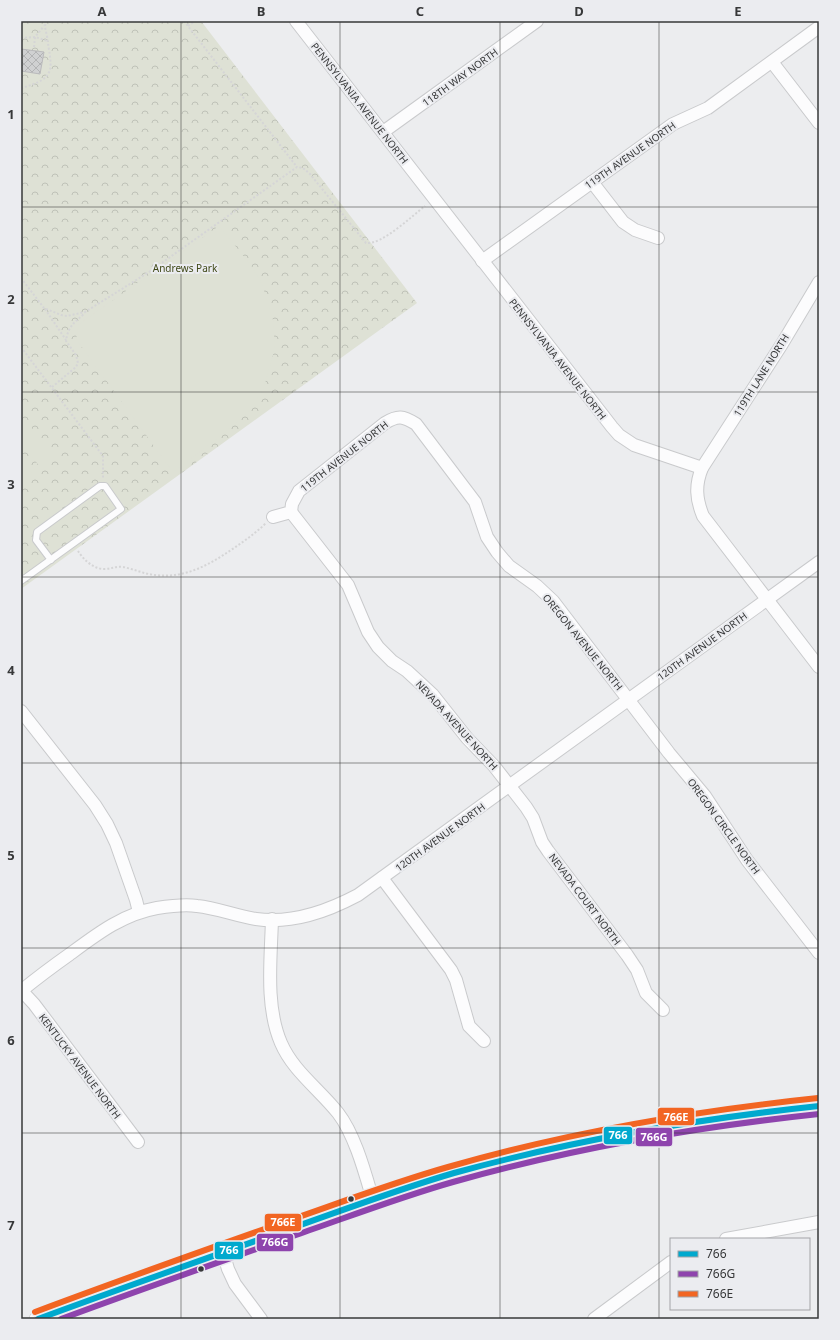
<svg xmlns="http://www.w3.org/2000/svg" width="840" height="1340" viewBox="0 0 840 1340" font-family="'Noto Sans',sans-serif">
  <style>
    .park { fill: url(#park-crowns) }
    .pitch { fill: #dee1d5 }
    .building { fill: url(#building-cross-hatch); stroke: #bababc }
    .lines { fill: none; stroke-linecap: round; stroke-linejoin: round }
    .service-casing { stroke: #c9cacc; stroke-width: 8 }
    .minor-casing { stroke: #c9cacc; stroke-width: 14 }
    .secondary-casing { stroke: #c9cacc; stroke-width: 18 }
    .path { stroke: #d5d5d6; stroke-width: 2; stroke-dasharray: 2 2; stroke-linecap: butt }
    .service { stroke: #fcfcfd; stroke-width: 6 }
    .minor { stroke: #fcfcfd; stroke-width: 12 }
    .secondary { stroke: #fcfcfd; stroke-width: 17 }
    .bus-1-casing { stroke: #ebecf0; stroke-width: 9 }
    .bus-2-casing { stroke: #ebecf0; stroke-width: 9 }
    .bus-3-casing { stroke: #ebecf0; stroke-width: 9 }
    .bus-1 { stroke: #00a9ce; stroke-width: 6 }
    .bus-2 { stroke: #8e44ad; stroke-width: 6 }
    .bus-3 { stroke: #f26522; stroke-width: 6 }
    .grid { fill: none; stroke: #373839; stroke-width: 1; stroke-opacity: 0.55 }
    .bus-dot { fill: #373839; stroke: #ebecf0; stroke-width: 1.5 }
    .labels { text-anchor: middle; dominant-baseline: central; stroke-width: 4; stroke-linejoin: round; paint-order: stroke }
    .street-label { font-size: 10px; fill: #373839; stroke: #ebecf0 }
    .park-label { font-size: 10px; fill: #3e4716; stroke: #ebecf0 }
    .line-badge { stroke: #ebecf0; stroke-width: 1.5 }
    .badge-label { font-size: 11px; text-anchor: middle; font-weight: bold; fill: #fff }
    .neatline { fill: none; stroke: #373839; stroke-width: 1.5 }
    .grid-label { font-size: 13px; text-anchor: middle; font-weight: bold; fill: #373839 }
  </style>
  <defs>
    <pattern id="park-crowns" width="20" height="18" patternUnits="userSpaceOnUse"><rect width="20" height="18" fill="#dee1d5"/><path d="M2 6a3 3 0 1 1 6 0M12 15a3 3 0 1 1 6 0" fill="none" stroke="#bfc2b8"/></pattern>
    <pattern id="building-cross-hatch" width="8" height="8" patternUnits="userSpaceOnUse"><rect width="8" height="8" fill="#d0d1d2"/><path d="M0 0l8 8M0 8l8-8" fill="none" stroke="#b3b4b5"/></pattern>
  </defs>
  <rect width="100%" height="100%" fill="#ecedef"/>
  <polygon class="park" points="21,21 201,21 417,303 21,589"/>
  <g class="pitch">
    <polygon points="219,226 250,264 262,284 273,320 275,348 264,387 251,410 218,438 173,472 76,339 79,324"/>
    <polygon points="30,426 54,456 40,467 21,443 21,433"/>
    <polygon points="21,452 35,470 21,480"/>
  </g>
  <polygon class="building" points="21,49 44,52 40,74 21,71"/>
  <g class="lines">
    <g class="service-casing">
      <path id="service" d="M21 581C54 557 88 533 121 509L105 486H100L37 532 36 540 51 560"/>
    </g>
    <g class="minor-casing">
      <g id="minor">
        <polyline points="296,21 612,427 619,435 634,445 702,468"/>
        <polyline points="772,62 819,123"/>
        <polyline points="383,132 537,21"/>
        <polyline points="592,182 623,222 635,230 658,238"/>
        <polyline points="482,261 673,124 708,108 819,27"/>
        <path d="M819 282 782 344 702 468C695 485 696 499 703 516L819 667"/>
        <polyline points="291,512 348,585 368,632 378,647 392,661 407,671 433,695 467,738 494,766 526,807 533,818 542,842 548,851 627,955 637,970 646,993 663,1010"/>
        <path d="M273 517 291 512 292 504 299 491 385 423C398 415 403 416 416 424L475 502 487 537 497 552 509 566 537 586 553 601 669 753 705 796 747 860 819 953"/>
        <polyline points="21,711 95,805 107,824 116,843 136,900 139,912"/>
        <polyline points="382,878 451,970 456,980 469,1026 484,1041"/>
        <path d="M272 919C271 958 265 1006 281 1043 293 1071 319 1089 338 1113 355 1135 365 1173 373 1200"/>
        <polyline points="21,990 34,1004 138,1142"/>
        <path d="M21 991C37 978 53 966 70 954 97 934 123 914 157 908 170 906 184 904 197 906 217 908 236 916 256 919 292 924 326 912 358 895L819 562"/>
        <polyline points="726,1239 819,1222"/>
        <polyline points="223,1252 228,1269 235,1284 261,1319"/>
        <polyline points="594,1319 671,1262"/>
      </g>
    </g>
    <g class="secondary-casing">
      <path id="secondary" d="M38 1319C123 1287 209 1257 295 1227 354 1206 413 1184 474 1168 586 1138 703 1117 819 1106"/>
    </g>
    <g class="path">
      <polyline points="184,21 297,167"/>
      <polyline points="188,26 195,21"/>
      <polyline points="21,38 35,37 48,41"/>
      <polyline points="34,47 35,37 44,26"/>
      <path d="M21 88C59 78 51 68 47 36 46 31 44 27 46 21"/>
      <path d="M21 278 44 308 61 315 67 316 85 312 149 272 297 167 303 168 310 174 366 243C382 245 412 216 425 206"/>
      <polyline points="45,309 66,340"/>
      <polyline points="21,347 100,452 103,456 103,479"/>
      <path d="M52 387 76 367 78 363 76 355 66 341C68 326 74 323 85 313"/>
      <path d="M78 551C83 559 93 569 104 569 111 569 116 566 123 567 134 569 144 574 155 575 187 579 212 563 237 546 247 539 257 532 266 523"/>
    </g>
    <use href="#service" class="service"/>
    <use href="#minor" class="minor"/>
    <use href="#secondary" class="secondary"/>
    <g class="bus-1-casing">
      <path id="bus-1" d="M38 1319C122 1288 207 1258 292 1228 346 1209 399 1189 454 1173 574 1140 696 1119 819 1106"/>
    </g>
    <g class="bus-2-casing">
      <path id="bus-2" d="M61 1319C139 1290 217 1263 296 1235 348 1217 400 1197 453 1182 573 1148 696 1127 819 1114"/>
    </g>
    <g class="bus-3-casing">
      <path id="bus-3" d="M35 1312C120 1280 205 1250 290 1220 342 1202 395 1182 448 1167 569 1132 693 1111 818 1098"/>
    </g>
    <use href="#bus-1" class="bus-1"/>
    <use href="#bus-2" class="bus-2"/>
    <use href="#bus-3" class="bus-3"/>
  </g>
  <path class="grid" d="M181 21V1319M340 21V1319M500 21V1319M659 21V1319M21 207H819M21 392H819M21 577H819M21 763H819M21 948H819M21 1133H819"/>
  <g class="bus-dot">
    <circle cx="351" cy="1199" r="3.5"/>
    <circle cx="201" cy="1269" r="3.5"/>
  </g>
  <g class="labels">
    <g class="street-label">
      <text transform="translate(460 77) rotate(-36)">118TH WAY NORTH</text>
      <text transform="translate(360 103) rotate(52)">PENNSYLVANIA AVENUE NORTH</text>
      <text transform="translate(630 155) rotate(-35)">119TH AVENUE NORTH</text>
      <text transform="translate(558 359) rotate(52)">PENNSYLVANIA AVENUE NORTH</text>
      <text transform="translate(761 375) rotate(-58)">119TH LANE NORTH</text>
      <text transform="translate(344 456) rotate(-38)">119TH AVENUE NORTH</text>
      <text transform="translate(583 642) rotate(51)">OREGON AVENUE NORTH</text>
      <text transform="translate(702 646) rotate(-36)">120TH AVENUE NORTH</text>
      <text transform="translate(457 725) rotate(48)">NEVADA AVENUE NORTH</text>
      <text transform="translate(724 826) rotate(54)">OREGON CIRCLE NORTH</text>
      <text transform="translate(440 837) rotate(-36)">120TH AVENUE NORTH</text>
      <text transform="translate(585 899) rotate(53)">NEVADA COURT NORTH</text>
      <text transform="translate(80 1066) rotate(53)">KENTUCKY AVENUE NORTH</text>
    </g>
    <g class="park-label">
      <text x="185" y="268">Andrews Park</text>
    </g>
  </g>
  <g class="line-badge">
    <rect x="657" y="1107" width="38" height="19" rx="4" fill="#f26522"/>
    <rect x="603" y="1126" width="30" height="19" rx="4" fill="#00a9ce"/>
    <rect x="635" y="1127" width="38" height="20" rx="4" fill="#8e44ad"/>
    <rect x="264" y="1213" width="38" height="19" rx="4" fill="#f26522"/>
    <rect x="256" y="1233" width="38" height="19" rx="4" fill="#8e44ad"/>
    <rect x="214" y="1241" width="30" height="19" rx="4" fill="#00a9ce"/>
  </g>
  <g class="badge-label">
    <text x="676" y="1121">766E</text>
    <text x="618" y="1139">766</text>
    <text x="654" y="1141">766G</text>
    <text x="283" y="1226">766E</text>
    <text x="275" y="1246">766G</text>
    <text x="229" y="1254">766</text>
  </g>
  <rect width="840" height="1340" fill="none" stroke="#ebecf0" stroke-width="44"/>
  <rect x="670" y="1238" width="140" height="72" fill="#ebecf0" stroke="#a3a4a7"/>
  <rect x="678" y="1251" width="20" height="6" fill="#00a9ce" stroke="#a3a4a7"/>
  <text x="706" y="1258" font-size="12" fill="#373839">766</text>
  <rect x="678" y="1271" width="20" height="6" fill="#8e44ad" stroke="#a3a4a7"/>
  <text x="706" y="1278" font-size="12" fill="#373839">766G</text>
  <rect x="678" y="1291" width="20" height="6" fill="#f26522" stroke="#a3a4a7"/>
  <text x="706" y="1298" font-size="12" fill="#373839">766E</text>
  <rect x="22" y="22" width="796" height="1296" class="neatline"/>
  <g class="grid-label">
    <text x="102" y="16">A</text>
    <text x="261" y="16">B</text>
    <text x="420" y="16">C</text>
    <text x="579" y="16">D</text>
    <text x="738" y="16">E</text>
    <text x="11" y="119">1</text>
    <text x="11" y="304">2</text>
    <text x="11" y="489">3</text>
    <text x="11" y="675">4</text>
    <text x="11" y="860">5</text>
    <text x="11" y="1045">6</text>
    <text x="11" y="1230">7</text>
  </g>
</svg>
